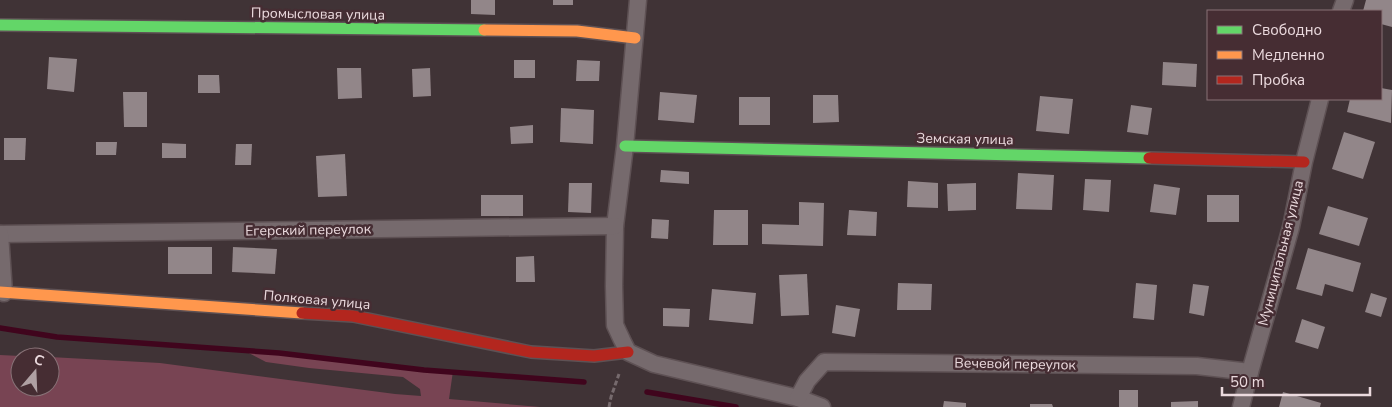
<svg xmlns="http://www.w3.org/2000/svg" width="1392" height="407" viewBox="0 0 1392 407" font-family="'Nunito Sans',sans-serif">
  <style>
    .green { fill: #784453 }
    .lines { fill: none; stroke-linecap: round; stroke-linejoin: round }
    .stream { stroke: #40051d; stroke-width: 5.5 }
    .building { fill: #928689 }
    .street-casing { stroke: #5e5154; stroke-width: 19 }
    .fast-casing { stroke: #5e5154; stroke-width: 14 }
    .slow-casing { stroke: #5e5154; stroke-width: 14 }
    .jam-casing { stroke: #5e5154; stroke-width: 14 }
    .path { stroke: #766a6d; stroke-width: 3; stroke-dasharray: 5 2.5; stroke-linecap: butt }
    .street { stroke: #766a6d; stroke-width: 16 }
    .fast { stroke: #63d668; stroke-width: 11 }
    .slow { stroke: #ff974d; stroke-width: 11 }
    .jam { stroke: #b3261e; stroke-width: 11 }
    .labels { text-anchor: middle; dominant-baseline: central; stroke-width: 5; stroke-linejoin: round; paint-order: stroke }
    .street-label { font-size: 14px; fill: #ebdade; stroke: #462d33 }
  </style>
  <rect width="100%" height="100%" fill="#403336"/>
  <polygon class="green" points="243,350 453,371 449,399 540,407 0,407 0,355 40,357 20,357 20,387 50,387 50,357 160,363 395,394 421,396 420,389 403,377 309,368 266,362"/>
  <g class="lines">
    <g class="stream">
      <polyline points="0,328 57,337 279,353 424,370 584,382"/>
      <polyline points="647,392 736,407"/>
    </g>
  </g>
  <g class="building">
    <polygon points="471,0 495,0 495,15 471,14"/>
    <rect x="553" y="0" width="20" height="5"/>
    <polygon points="1366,0 1392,0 1392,27 1381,24 1381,11 1363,11"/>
    <polygon points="49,57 77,59 74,92 47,89"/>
    <rect x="514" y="60" width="21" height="18"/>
    <polygon points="577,60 600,61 599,81 576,81"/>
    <polygon points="1163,62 1197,64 1196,87 1162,85"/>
    <polygon points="337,68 361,68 362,98 338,99"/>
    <polygon points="430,68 431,96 413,97 412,69"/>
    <polygon points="198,75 219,75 220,93 198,93"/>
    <polygon points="1381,88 1392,90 1391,123 1347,112 1350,99 1381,99"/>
    <polygon points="123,92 147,92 147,127 124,127"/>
    <polygon points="660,92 697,95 694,123 658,120"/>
    <polygon points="813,95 838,95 839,122 813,123"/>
    <polygon points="1040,96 1073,99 1069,134 1036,131"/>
    <rect x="739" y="97" width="31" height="28"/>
    <polygon points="1131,105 1152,108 1148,135 1127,132"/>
    <polygon points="561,108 594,110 593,144 560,142"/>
    <polygon points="533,125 533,143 511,144 510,127"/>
    <polygon points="1344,132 1375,142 1363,179 1332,169"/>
    <polygon points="4,138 26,138 25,160 4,160"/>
    <polygon points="96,142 117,142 116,155 96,155"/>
    <polygon points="162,143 186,144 186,158 162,158"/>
    <polygon points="236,144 252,144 251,165 235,165"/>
    <polygon points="345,154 347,196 318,197 316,156"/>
    <polygon points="661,170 689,172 689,184 660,182"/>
    <polygon points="1018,173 1054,175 1052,210 1016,209"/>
    <polygon points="1085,179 1111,180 1109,212 1083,210"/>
    <polygon points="908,181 938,183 938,208 907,207"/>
    <polygon points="569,183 592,183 591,213 568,212"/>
    <polygon points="976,183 976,210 948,211 947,184"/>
    <polygon points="1154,184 1180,188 1176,215 1150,212"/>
    <rect x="481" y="195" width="42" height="21"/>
    <rect x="1207" y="195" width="32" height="27"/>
    <polygon points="799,202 824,203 823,246 762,244 762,224 799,225"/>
    <polygon points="1328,206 1368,218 1359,246 1319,234"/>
    <polygon points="714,210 748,210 748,245 713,245"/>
    <polygon points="849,210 877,212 876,236 847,235"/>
    <polygon points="652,219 669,220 668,239 651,238"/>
    <rect x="168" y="247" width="44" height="27"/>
    <polygon points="233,247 277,249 275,274 232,272"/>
    <polygon points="1308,248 1361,263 1353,292 1325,284 1322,296 1296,289"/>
    <polygon points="534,256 535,282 516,282 516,257"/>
    <polygon points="807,274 809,315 781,316 779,275"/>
    <polygon points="898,283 932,284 931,310 897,310"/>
    <polygon points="1136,283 1157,285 1154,320 1133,318"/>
    <polygon points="1193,284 1209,286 1204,316 1189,313"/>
    <polygon points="712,289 756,293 753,324 709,320"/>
    <polygon points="1371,293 1387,298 1381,317 1365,312"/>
    <polygon points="836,305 860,309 855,337 832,333"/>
    <polygon points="663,308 690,309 689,327 663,326"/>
    <polygon points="1302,319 1325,327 1318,349 1295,342"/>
    <rect x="1119" y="390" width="19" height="17"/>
    <polygon points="1283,392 1321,403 1320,407 1279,407"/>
    <polygon points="944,401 966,403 966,407 943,407"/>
    <polygon points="1198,401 1198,407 1171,407 1171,402"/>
    <polygon points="1030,404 1052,404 1053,407 1030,407"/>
  </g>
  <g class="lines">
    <g class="street-casing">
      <g id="street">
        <polyline points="638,0 625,146 615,226 614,286 615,325 622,340 628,352 654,364 798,398 822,407"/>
        <polyline points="1341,11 1345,0"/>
        <polyline points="0,234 615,226"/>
        <polyline points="0,234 4,293"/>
        <polyline points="798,398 807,381 824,362 1197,366 1250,372"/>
        <polyline points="1241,407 1250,372 1291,227 1304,162 1320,99"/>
      </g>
    </g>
    <g class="fast-casing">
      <g id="fast">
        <polyline points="0,25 484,30"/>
        <polyline points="625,146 1149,158"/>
      </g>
    </g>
    <g class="slow-casing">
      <g id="slow">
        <polyline points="484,30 577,31 635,38"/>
        <polyline points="0,292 302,313"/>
      </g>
    </g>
    <g class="jam-casing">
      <g id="jam">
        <polyline points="1149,158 1304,162"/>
        <polyline points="302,313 353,316 531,352 594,356 628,352"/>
      </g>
    </g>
    <polyline class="path" points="609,407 611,397 619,374"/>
    <use href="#street" class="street"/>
    <use href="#fast" class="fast"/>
    <use href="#slow" class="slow"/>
    <use href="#jam" class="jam"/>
  </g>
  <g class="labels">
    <g class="street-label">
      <text transform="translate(318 14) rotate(1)">Промысловая улица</text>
      <text transform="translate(965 139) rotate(1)">Земская улица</text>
      <text transform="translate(308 230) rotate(-1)">Егерский переулок</text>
      <text transform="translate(1281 253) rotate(-76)">Муниципальная улица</text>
      <text transform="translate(317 300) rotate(5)">Полковая улица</text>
      <text transform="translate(1015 364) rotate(1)">Вечевой переулок</text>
    </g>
  </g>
  <rect x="1207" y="10" width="175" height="90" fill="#462d33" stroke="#887277"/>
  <rect x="1217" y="26" width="25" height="8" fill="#63d668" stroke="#887277"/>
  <text x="1252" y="35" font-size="15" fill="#ebdade">Свободно</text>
  <rect x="1217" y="51" width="25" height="8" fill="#ff974d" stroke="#887277"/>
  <text x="1252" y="60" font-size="15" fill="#ebdade">Медленно</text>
  <rect x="1217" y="76" width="25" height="8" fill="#b3261e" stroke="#887277"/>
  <text x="1252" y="85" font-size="15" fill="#ebdade">Пробка</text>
  <g transform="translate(35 372) rotate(19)"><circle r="24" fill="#462d33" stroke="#887277"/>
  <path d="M0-4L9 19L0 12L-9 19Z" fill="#afa0a3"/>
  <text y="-8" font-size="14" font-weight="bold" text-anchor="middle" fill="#ebdade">С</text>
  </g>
  <path d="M1222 387v8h148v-8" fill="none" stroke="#ebdade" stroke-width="2.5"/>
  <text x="1230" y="387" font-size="15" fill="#ebdade" stroke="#462d33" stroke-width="4" paint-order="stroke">50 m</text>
</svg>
